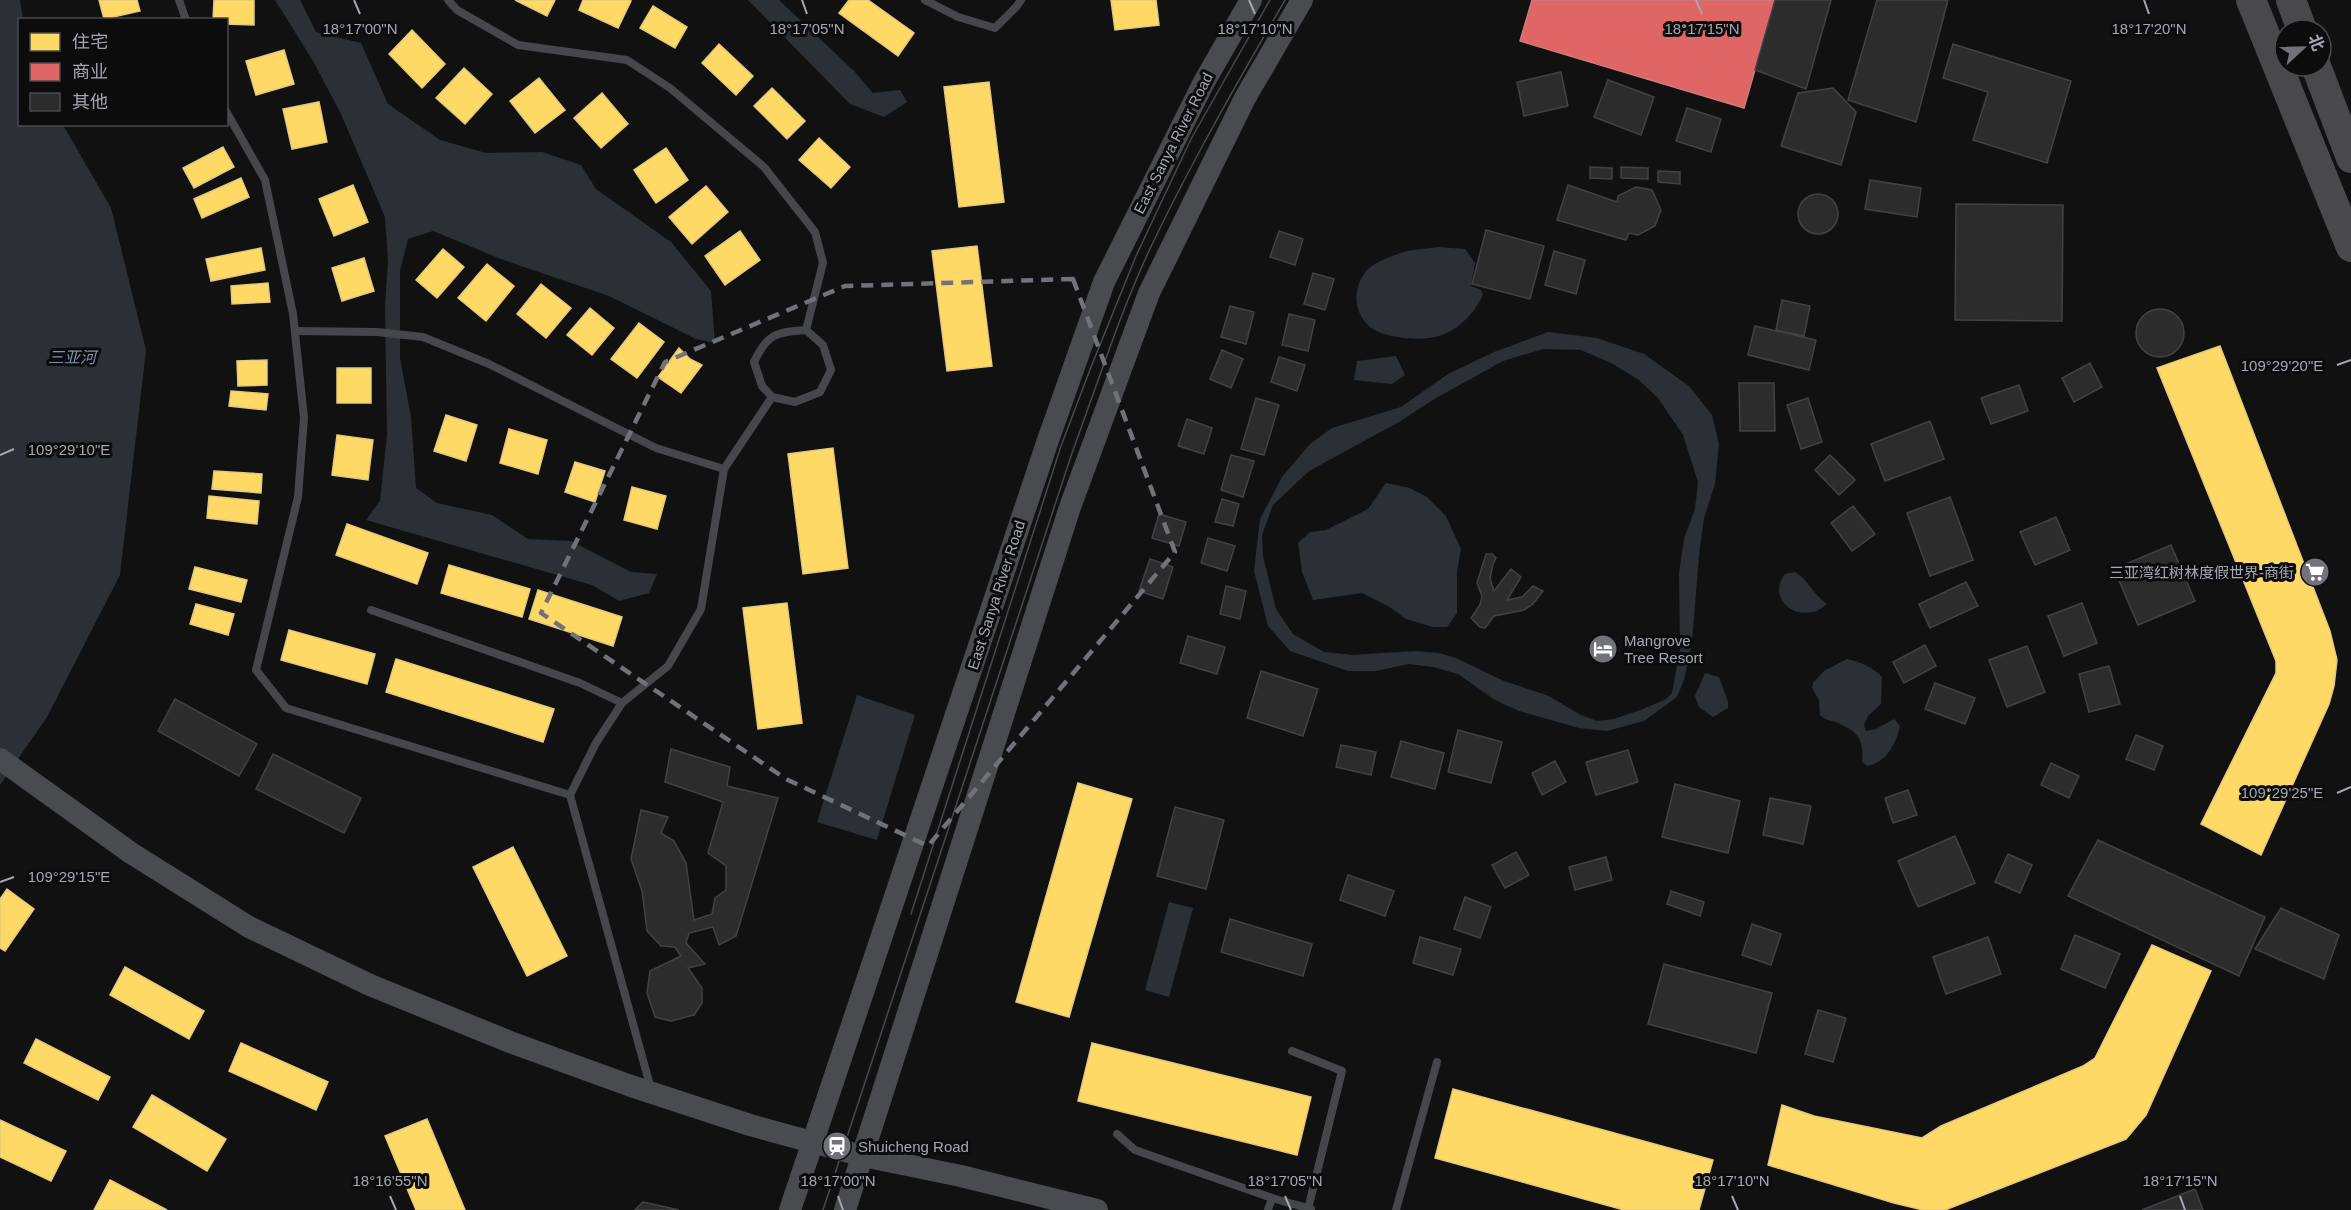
<svg xmlns="http://www.w3.org/2000/svg" width="2351" height="1210" viewBox="0 0 2351 1210" font-family="Helvetica,'Noto Sans SC',sans-serif">
  <style>
    .water { fill: #2a3036; fill-rule: evenodd }
    .homes { fill: #ffd966; stroke: #e4ca7d; stroke-width: 1.5 }
    .shops { fill: #e06666; stroke: #ce7a7d; stroke-width: 1.5 }
    .building { fill: #2c2c2d; stroke: #414245; stroke-width: 1.5 }
    .lines { fill: none; stroke-linecap: round; stroke-linejoin: round }
    .lane { stroke: #46474b; stroke-width: 8 }
    .secondary { stroke: #4a4b4f; stroke-width: 22 }
    .highway { stroke: #49494c; stroke-width: 30 }
    .tram { stroke: #48494b; stroke-width: 1.5 }
    .marked { fill: none; stroke: #71727a; stroke-width: 4.5; stroke-dasharray: 12 8; stroke-linejoin: round }
    .ticks { fill: none; stroke: #a4a7b2; stroke-width: 2 }
    .labels { text-anchor: middle; dominant-baseline: central; stroke-width: 6; stroke-linejoin: round; paint-order: stroke }
    .street-label { font-size: 15px; fill: #a4a7b2; stroke: #0c0c0d }
    .poi-label { font-size: 15px; fill: #a4a7b2; stroke: #0c0c0d; text-anchor: start }
    .water-label { font-size: 16px; font-style: italic; fill: #7d92ab; stroke: #0c0c0d }
    .ticks-label { font-size: 15px; text-anchor: middle; fill: #a4a7b2; stroke: #0c0c0d; stroke-width: 6; stroke-linejoin: round; paint-order: stroke }
  </style>
  <rect width="100%" height="100%" fill="#111112"/>
  <g class="water">
    <polygon points="0,0 20,0 23,19 20,20 20,124 63,125 111,208 146,350 120,575 47,717 0,785"/>
    <polygon points="275,0 300,0 316,32 361,43 388,104 440,140 486,153 542,152 581,165 596,189 671,242 711,291 715,343 696,339 609,296 501,259 433,231 408,239 400,271 400,358 411,417 416,488 437,503 492,515 528,539 571,541 631,572 657,574 649,593 619,601 592,585 366,520 380,501 387,435 385,306 388,262 385,217 341,114 313,61"/>
    <polygon points="748,0 779,0 854,71 873,93 900,90 907,102 884,117 850,104"/>
    <path d="M1438 247 1465 249 1475 263 1471 286 1481 290 1483 294C1477 311 1459 329 1442 335 1425 342 1381 339 1368 325 1353 310 1353 288 1366 271 1372 264 1389 257 1398 254 1410 249 1426 249 1438 247Z"/>
    <path d="M1548 332 1597 338 1644 354 1689 386 1712 415 1719 444 1715 484 1704 518 1699 555 1692 643 1684 680 1677 697 1644 721 1607 731 1579 728 1519 711 1495 700 1458 674 1433 667 1409 664 1376 671H1348L1290 651 1268 626 1254 571 1260 519 1282 477 1310 444 1332 428 1401 407 1448 374 1494 352ZM1543 349 1581 350 1611 363 1639 380 1658 398 1683 435 1698 482 1695 509 1684 539 1679 573 1680 649 1672 693 1666 699 1643 709 1614 719 1597 721 1579 714 1549 696 1504 681 1456 658 1439 653 1415 651 1352 655 1324 652 1293 634 1276 609 1263 556 1262 535 1273 505 1309 471 1399 422 1436 398 1503 361Z"/>
    <polygon points="1396,356 1405,375 1392,384 1354,380 1357,361"/>
    <polygon points="1386,483 1410,488 1427,497 1446,516 1461,549 1457,571 1457,613 1447,627 1433,627 1406,619 1388,606 1362,593 1313,600 1302,572 1298,543 1310,532 1326,530 1368,509"/>
    <path d="M1795 572C1809 581 1814 595 1827 604 1803 627 1764 601 1785 574Z"/>
    <path d="M1847 659C1862 662 1872 667 1882 677L1881 704 1868 716 1864 725 1866 731 1876 729 1894 719 1900 726C1896 744 1887 762 1867 766L1862 762C1864 740 1859 732 1838 723 1831 720 1826 721 1820 715L1819 700 1812 688 1813 683 1824 671Z"/>
    <polygon points="1705,673 1719,677 1728,702 1728,708 1713,717 1699,707 1695,696"/>
    <polygon points="857,695 915,715 877,840 817,822"/>
    <polygon points="1169,902 1193,908 1169,997 1145,990"/>
  </g>
  <g class="homes">
    <polygon points="99,0 137,0 140,11 104,19"/>
    <polygon points="214,0 254,0 254,25 226,24 226,20 213,20"/>
    <polygon points="515,0 555,0 547,16"/>
    <polygon points="583,0 628,0 631,1 618,28 579,10"/>
    <polygon points="849,0 868,0 914,33 898,56 839,13"/>
    <polygon points="1111,0 1156,0 1159,25 1115,30"/>
    <polygon points="653,6 687,27 675,48 640,28"/>
    <polygon points="412,30 445,64 422,88 389,54"/>
    <polygon points="719,44 753,76 736,95 702,63"/>
    <polygon points="284,50 294,84 256,95 246,61"/>
    <polygon points="464,68 492,94 465,124 436,98"/>
    <polygon points="539,78 565,110 535,133 510,101"/>
    <polygon points="989,82 1004,202 959,207 944,87"/>
    <polygon points="772,88 805,121 787,139 754,106"/>
    <polygon points="602,93 628,124 601,148 574,118"/>
    <polygon points="319,102 327,142 292,149 283,109"/>
    <polygon points="819,138 850,167 831,188 799,160"/>
    <polygon points="223,147 234,167 194,188 183,168"/>
    <polygon points="666,148 688,180 656,203 634,170"/>
    <polygon points="241,178 249,197 202,218 194,199"/>
    <polygon points="353,185 368,222 334,236 319,199"/>
    <polygon points="706,186 728,212 692,244 669,217"/>
    <polygon points="740,231 760,260 725,285 705,256"/>
    <polygon points="977,246 992,366 947,371 932,251"/>
    <polygon points="261,248 265,270 211,281 206,259"/>
    <polygon points="443,249 464,267 437,298 416,280"/>
    <polygon points="364,258 374,291 342,301 332,268"/>
    <polygon points="487,264 514,286 486,321 458,298"/>
    <polygon points="268,283 270,302 232,304 231,286"/>
    <polygon points="541,284 571,308 546,338 517,314"/>
    <polygon points="590,308 614,328 592,355 567,335"/>
    <polygon points="639,323 664,342 637,378 611,359"/>
    <polygon points="2220,346 2330,631 2337,660 2334,686 2329,704 2261,855 2201,824 2276,673 2276,661 2157,368"/>
    <polygon points="679,348 690,359 702,365 681,393 658,377"/>
    <polygon points="267,360 267,385 238,386 237,361"/>
    <rect x="337" y="368" width="34" height="35"/>
    <polygon points="231,391 268,394 266,410 229,406"/>
    <polygon points="446,415 477,425 466,461 434,451"/>
    <polygon points="509,429 547,440 538,474 500,463"/>
    <polygon points="337,435 373,440 368,480 332,475"/>
    <polygon points="833,448 848,568 803,574 788,454"/>
    <polygon points="575,462 605,471 595,502 565,492"/>
    <polygon points="214,471 262,474 261,493 212,489"/>
    <polygon points="632,487 666,496 657,529 624,520"/>
    <polygon points="209,496 259,501 257,524 207,518"/>
    <polygon points="347,524 428,553 417,584 336,555"/>
    <polygon points="449,565 530,589 522,617 441,593"/>
    <polygon points="195,567 247,580 241,602 189,589"/>
    <polygon points="538,590 622,617 613,646 529,619"/>
    <polygon points="787,603 802,723 758,729 743,608"/>
    <polygon points="196,604 234,614 228,635 190,624"/>
    <polygon points="289,630 375,654 367,684 281,660"/>
    <polygon points="396,659 554,709 543,742 386,692"/>
    <polygon points="1078,783 1132,799 1069,1017 1016,1002"/>
    <polygon points="513,847 567,956 527,976 473,867"/>
    <polygon points="7,889 34,909 5,951 0,948 0,899"/>
    <polygon points="2152,945 2211,971 2146,1115 2126,1139 1945,1210 1923,1210 1894,1203 1768,1165 1782,1105 1814,1116 1922,1138 1941,1126 2083,1066 2095,1058"/>
    <polygon points="125,967 204,1011 189,1039 110,995"/>
    <polygon points="36,1039 110,1077 98,1100 24,1063"/>
    <polygon points="241,1043 328,1082 316,1110 229,1071"/>
    <polygon points="1092,1043 1311,1097 1297,1155 1078,1101"/>
    <polygon points="1453,1089 1713,1160 1699,1210 1624,1210 1435,1158"/>
    <polygon points="152,1095 226,1139 207,1171 133,1127"/>
    <polygon points="427,1119 465,1210 416,1210 385,1136"/>
    <polygon points="0,1120 66,1151 51,1181 0,1157"/>
    <polygon points="110,1180 167,1210 94,1210"/>
  </g>
  <polygon class="shops" points="1532,0 1775,0 1744,108 1520,41"/>
  <g class="building">
    <polygon points="1775,0 1831,0 1806,89 1755,70"/>
    <polygon points="1877,0 1948,0 1916,122 1848,100"/>
    <polygon points="1953,44 2071,81 2047,163 1973,140 1988,92 1943,78"/>
    <polygon points="1561,72 1568,106 1524,116 1517,82"/>
    <polygon points="1608,80 1654,97 1641,135 1594,117"/>
    <polygon points="1833,88 1856,112 1841,165 1781,146 1798,93"/>
    <polygon points="1687,108 1721,119 1711,152 1676,141"/>
    <polygon points="1590,167 1612,168 1612,179 1590,178"/>
    <polygon points="1621,167 1648,168 1648,179 1621,178"/>
    <polygon points="1658,171 1680,172 1680,184 1658,182"/>
    <polygon points="1870,180 1921,188 1917,217 1865,209"/>
    <polygon points="1568,185 1617,202 1618,196 1636,187 1652,190 1661,210 1655,226 1638,235 1629,233 1626,240 1557,220"/>
    <circle cx="1818" cy="214" r="20"/>
    <polygon points="1956,204 2063,205 2062,321 1955,320"/>
    <polygon points="1486,230 1544,246 1530,299 1472,284"/>
    <polygon points="1279,231 1303,239 1295,265 1270,257"/>
    <polygon points="1554,251 1585,260 1576,294 1545,285"/>
    <polygon points="1313,273 1334,279 1325,310 1304,304"/>
    <polygon points="1782,300 1810,306 1804,336 1776,330"/>
    <polygon points="1230,306 1254,312 1246,344 1221,337"/>
    <circle cx="2160" cy="333" r="24"/>
    <polygon points="1289,314 1315,320 1308,351 1282,345"/>
    <polygon points="1755,326 1816,340 1809,370 1748,355"/>
    <polygon points="1222,350 1243,359 1231,388 1210,379"/>
    <polygon points="1279,357 1305,365 1297,391 1271,382"/>
    <polygon points="2090,363 2102,387 2074,402 2062,378"/>
    <polygon points="1739,383 1774,383 1775,431 1740,431"/>
    <polygon points="2019,385 2028,411 1991,424 1981,398"/>
    <polygon points="1256,398 1279,405 1264,455 1241,449"/>
    <polygon points="1808,398 1822,442 1801,449 1787,405"/>
    <polygon points="1187,419 1212,428 1204,454 1178,446"/>
    <polygon points="1930,421 1944,459 1885,481 1871,444"/>
    <polygon points="1231,455 1254,461 1243,497 1221,490"/>
    <polygon points="1830,455 1855,480 1839,495 1815,470"/>
    <polygon points="1950,497 1973,560 1930,576 1907,513"/>
    <polygon points="1222,499 1239,504 1233,526 1215,522"/>
    <polygon points="1853,506 1875,534 1852,551 1831,523"/>
    <polygon points="1159,514 1186,522 1179,546 1152,538"/>
    <polygon points="2056,517 2070,550 2035,565 2020,532"/>
    <polygon points="1208,538 1235,546 1227,571 1201,563"/>
    <polygon points="2171,545 2195,601 2138,625 2114,569"/>
    <polygon points="1486,554 1492,554 1496,558 1493,564 1490,578 1494,591 1511,569 1521,577 1507,600 1522,597 1533,586 1543,591 1533,604 1524,610 1494,616 1485,628 1480,627 1471,618 1480,605 1482,596 1477,583"/>
    <polygon points="1150,559 1173,567 1163,599 1139,591"/>
    <polygon points="1966,582 1978,606 1930,628 1919,604"/>
    <polygon points="1226,586 1246,591 1240,619 1220,614"/>
    <polygon points="2082,603 2097,643 2064,656 2048,616"/>
    <polygon points="1188,636 1225,647 1217,674 1180,663"/>
    <polygon points="1925,645 1936,666 1904,683 1893,662"/>
    <polygon points="2027,646 2045,692 2007,707 1989,660"/>
    <polygon points="2109,666 2120,704 2089,712 2079,674"/>
    <polygon points="1261,671 1318,689 1303,736 1247,718"/>
    <polygon points="1935,683 1975,698 1965,724 1925,709"/>
    <polygon points="175,699 257,744 239,776 158,731"/>
    <polygon points="1458,730 1502,742 1491,783 1448,772"/>
    <polygon points="2136,735 2163,746 2154,770 2126,759"/>
    <polygon points="1401,741 1444,753 1435,789 1391,777"/>
    <polygon points="1341,745 1376,752 1371,775 1336,767"/>
    <polygon points="671,749 730,767 727,786 778,798 736,936 719,945 713,927 689,933 686,943 705,964 688,968 702,988 702,1003 694,1015 671,1021 655,1017 647,993 650,971 681,956 675,947 661,946 647,931 642,891 631,859 641,810 668,817 661,833 674,841 686,863 694,920 712,914 715,898 726,890 726,866 708,853 723,802 665,782"/>
    <polygon points="1628,750 1638,782 1596,795 1586,762"/>
    <polygon points="273,754 361,798 344,833 256,789"/>
    <polygon points="1555,761 1566,782 1542,795 1532,773"/>
    <polygon points="2051,763 2079,776 2069,798 2041,785"/>
    <polygon points="1675,784 1740,801 1728,853 1662,837"/>
    <polygon points="1908,790 1917,815 1893,823 1885,798"/>
    <polygon points="1770,798 1811,806 1803,844 1763,835"/>
    <polygon points="1175,807 1224,820 1206,889 1157,876"/>
    <polygon points="1955,836 1975,883 1918,907 1898,861"/>
    <polygon points="2098,840 2265,917 2239,976 2068,896"/>
    <polygon points="1516,852 1529,875 1505,888 1492,865"/>
    <polygon points="2008,854 2032,865 2020,893 1995,882"/>
    <polygon points="1606,857 1612,880 1575,890 1569,867"/>
    <polygon points="1348,875 1394,891 1385,916 1340,900"/>
    <polygon points="1671,891 1704,902 1700,916 1667,904"/>
    <polygon points="1465,897 1491,907 1480,938 1454,929"/>
    <polygon points="2281,908 2339,935 2324,979 2255,949"/>
    <polygon points="1230,919 1312,944 1303,976 1221,952"/>
    <polygon points="1752,924 1781,934 1771,965 1742,955"/>
    <polygon points="2075,935 2120,954 2105,988 2061,969"/>
    <polygon points="1420,937 1461,949 1453,975 1413,963"/>
    <polygon points="1988,937 2001,974 1946,994 1933,957"/>
    <polygon points="1664,964 1772,993 1756,1053 1648,1024"/>
    <polygon points="1818,1010 1846,1018 1833,1062 1805,1054"/>
    <polygon points="2195,1189 2203,1210 2142,1210"/>
    <polygon points="643,1202 679,1210 635,1210"/>
  </g>
  <g class="lines">
    <g class="lane">
      <polyline points="179,0 186,20"/>
      <polyline points="925,0 958,17 995,28 1017,6 1021,0"/>
      <polyline points="226,111 265,180 293,314 304,418 298,497 256,670 286,708 570,795 651,1089"/>
      <path d="M295 331 377 332 423 337 489 364 656 448 724 469 772 397 762 386 754 362C767 334 776 332 806 330L823 263 815 232 764 167 670 88 627 60 518 45 457 10 448 0"/>
      <polyline points="772,397 795,402 820,392 831,370 823,345 806,330"/>
      <polyline points="371,610 580,683 622,703"/>
      <polyline points="570,795 596,743 622,703 668,666 701,609 724,469"/>
      <polyline points="1292,1051 1342,1071 1308,1209"/>
      <polyline points="1117,1134 1135,1150 1272,1198"/>
      <polyline points="1268,1210 1272,1198 1311,1209"/>
      <polyline points="1396,1210 1437,1062"/>
    </g>
    <g class="secondary">
      <polyline points="0,759 131,853 249,927 370,985 510,1042 631,1086 750,1125 863,1156 961,1176 1097,1210"/>
      <polyline points="790,1210 1047,443 1104,282 1204,82 1251,0"/>
      <polyline points="845,1210 1070,507 1149,293 1245,98 1302,0"/>
    </g>
    <g class="highway">
      <polyline points="2251,0 2351,247"/>
      <polyline points="2291,0 2302,30"/>
      <polyline points="2316,66 2351,158"/>
    </g>
    <g class="tram">
      <polyline points="911,914 1061,446 1091,367 1136,256 1191,139 1270,0"/>
      <path d="M823 1210 1073 450C1097 385 1119 316 1148 253 1189 166 1237 83 1285 0"/>
    </g>
  </g>
  <path class="marked" d="M1073 279 1175 552 928 846 786 779 541 613 665 362 845 286Z"/>
  <path class="ticks" d="M354 0 360 14M802 0 807 14M1249 0 1255 14M1696 0 1702 14M2144 0 2149 14M2337 365 2351 360M0 455 14 449M2337 793 2351 787M0 882 14 877M390 1196 396 1210M838 1196 843 1210M1285 1196 1291 1210M1732 1196 1738 1210M2180 1196 2185 1210"/>
  <defs>
    <g id="supermarket-disc" transform="scale(1.5)"><circle r="9.5" fill="#71727a" stroke="#0c0c0d"/><path d="M-6-5.5h2.5l.6 2H6L4.5 2H-2.5L-4.4-4H-6ZM-1.5 3.2a1.3 1.3 0 1 0 .1 0ZM3 3.2a1.3 1.3 0 1 0 .1 0Z" fill="#fff"/></g>
    <g id="hotel-disc" transform="scale(1.5)"><circle r="9.5" fill="#71727a" stroke="#0c0c0d"/><path d="M-6-4.5h1.5V1H6V5H4.5V3h-9V5H-6ZM-4 0a1.8 1.8 0 1 1 3.6 0ZM.5 0V-2.5h3Q6-2.5 6 0Z" fill="#fff"/></g>
    <g id="station-disc" transform="scale(1.5)"><circle r="9.5" fill="#71727a" stroke="#0c0c0d"/><path d="M-3-6H3Q5-6 5-4V2Q5 4 3 4L4.5 6H3L1.5 4h-3L-3 6H-4.5L-3 4Q-5 4-5 2V-4Q-5-6-3-6ZM-3.5-4v3h7v-3ZM-3.5 1v1.5H-2V1ZM2 1v1.5H3.5V1Z" fill="#fff"/></g>
  </defs>
  <g fill-rule="evenodd">
    <use href="#supermarket-disc" x="2315" y="572"/>
    <use href="#hotel-disc" x="1603" y="649"/>
    <use href="#station-disc" x="837" y="1146"/>
  </g>
  <g class="labels">
    <g class="street-label">
      <text transform="translate(1173 143) rotate(-63)">East Sanya River Road</text>
      <text transform="translate(996 595) rotate(-72)">East Sanya River Road</text>
    </g>
    <g class="poi-label">
      <text x="2294" y="572" text-anchor="end">三亚湾红树林度假世界-商街</text>
      <text x="1624" y="640">Mangrove<tspan x="1624" dy="17">Tree Resort</tspan></text>
      <text x="858" y="1146">Shuicheng Road</text>
    </g>
    <g class="water-label">
      <text x="72" y="357">三亚河</text>
    </g>
  </g>
  <g class="ticks-label">
    <text x="360" y="34">18°17'00"N</text>
    <text x="807" y="34">18°17'05"N</text>
    <text x="1255" y="34">18°17'10"N</text>
    <text x="1702" y="34">18°17'15"N</text>
    <text x="2149" y="34">18°17'20"N</text>
    <text x="2282" y="371">109°29'20"E</text>
    <text x="69" y="455">109°29'10"E</text>
    <text x="2282" y="798">109°29'25"E</text>
    <text x="69" y="882">109°29'15"E</text>
    <text x="390" y="1186">18°16'55"N</text>
    <text x="838" y="1186">18°17'00"N</text>
    <text x="1285" y="1186">18°17'05"N</text>
    <text x="1732" y="1186">18°17'10"N</text>
    <text x="2180" y="1186">18°17'15"N</text>
  </g>
  <rect x="18" y="18" width="210" height="108" fill="#0c0c0d" stroke="#494a4f" stroke-width="1.5"/>
  <rect x="30" y="33" width="30" height="18" fill="#ffd966" stroke="#494a4f" stroke-width="1.5"/>
  <text x="72" y="48" font-size="18" fill="#a4a7b2">住宅</text>
  <rect x="30" y="63" width="30" height="18" fill="#e06666" stroke="#494a4f" stroke-width="1.5"/>
  <text x="72" y="78" font-size="18" fill="#a4a7b2">商业</text>
  <rect x="30" y="93" width="30" height="18" fill="#2c2c2d" stroke="#494a4f" stroke-width="1.5"/>
  <text x="72" y="108" font-size="18" fill="#a4a7b2">其他</text>
  <g transform="translate(2303 48) rotate(68)"><circle r="28" fill="#0c0c0d" stroke="#494a4f" stroke-width="1.5"/>
  <path d="M0-4.5L10 22L0 15L-10 22Z" fill="#71727a"/>
  <text y="-9" font-size="16" font-weight="bold" text-anchor="middle" fill="#a4a7b2">北</text>
  </g>
</svg>
